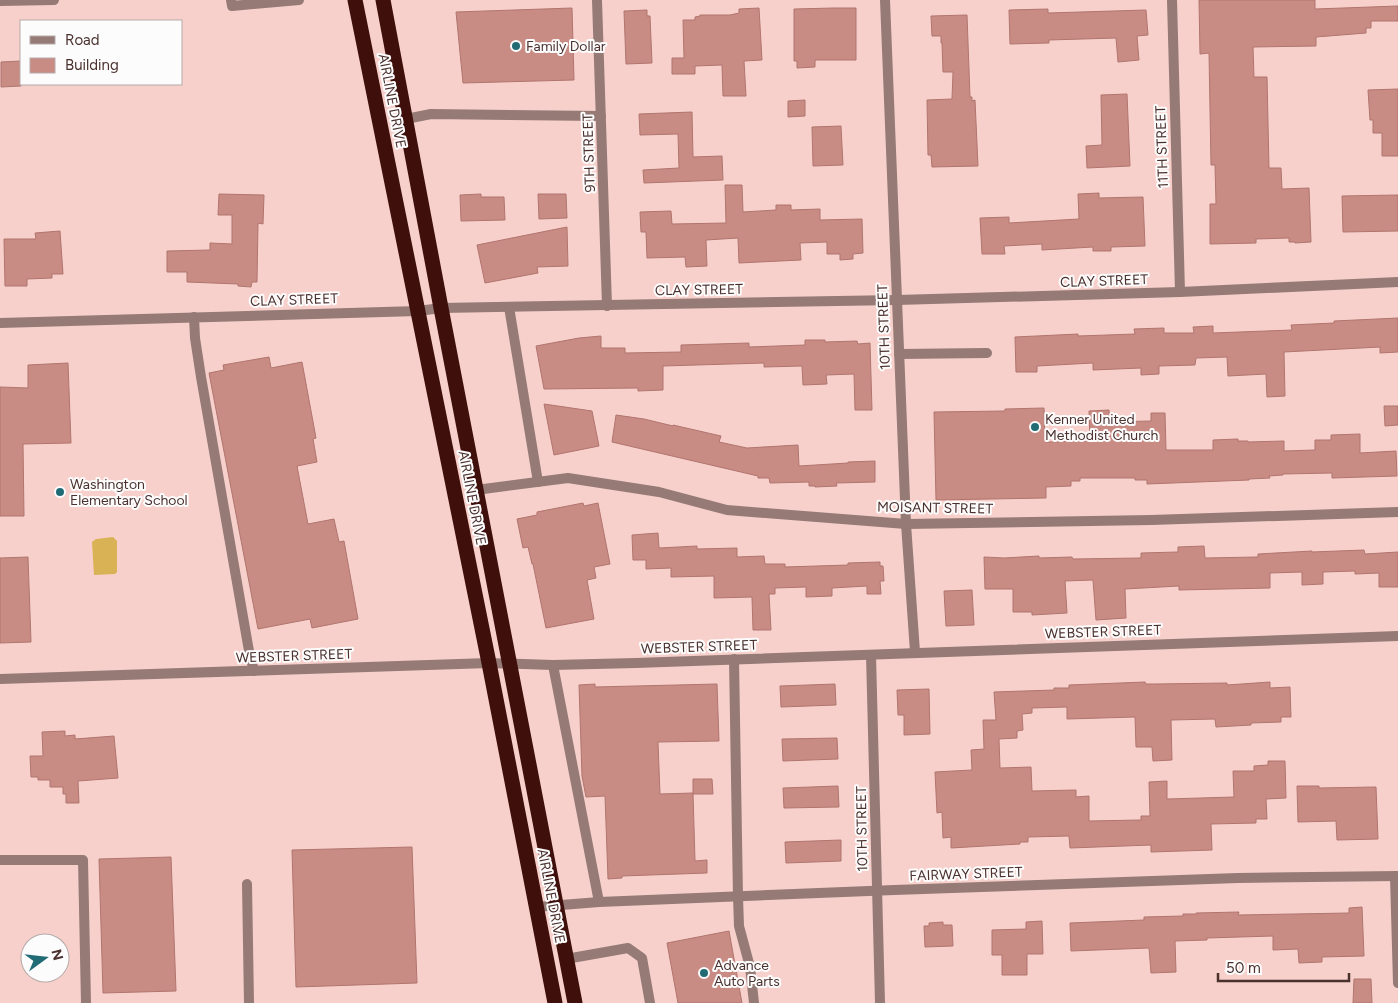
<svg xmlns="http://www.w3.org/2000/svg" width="1398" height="1003" viewBox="0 0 1398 1003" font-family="Figtree,sans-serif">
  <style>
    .green { fill: #d8b255 }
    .building { fill: #c98c84; stroke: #b0756e }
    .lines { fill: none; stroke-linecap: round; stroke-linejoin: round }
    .lane { stroke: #957a76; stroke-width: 10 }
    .street { stroke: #957a76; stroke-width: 10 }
    .highway { stroke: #3f0f0c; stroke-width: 15 }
    .poi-dot { fill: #216b75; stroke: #fcfcfc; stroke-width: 2 }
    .labels { text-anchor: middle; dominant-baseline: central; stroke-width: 4; stroke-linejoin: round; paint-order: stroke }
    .poi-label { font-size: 14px; fill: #4a312e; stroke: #fcfcfc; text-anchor: start }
    .street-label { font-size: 14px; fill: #4a312e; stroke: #fcfcfc }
  </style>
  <rect width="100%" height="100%" fill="#f8d0cb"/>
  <polygon class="green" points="113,537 117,541 117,572 115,574 94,575 92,542 96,539"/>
  <g class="building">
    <polygon points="1199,0 1315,0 1315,9 1398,6 1398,21 1371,21 1371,28 1366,28 1366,33 1316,37 1316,46 1253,47 1254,77 1267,77 1269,168 1281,168 1282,189 1309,188 1311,242 1295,243 1295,242 1289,242 1289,238 1256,239 1256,243 1210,244 1210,204 1216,204 1215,165 1211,165 1209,53 1200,54"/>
    <polygon points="572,8 574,80 463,83 456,12"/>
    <polygon points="759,8 762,60 744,61 746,96 723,96 722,65 695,66 695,74 672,74 672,58 684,58 683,20 695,20 695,17 700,16 700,15 730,15 739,13 739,9"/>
    <polygon points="833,8 856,8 856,60 816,60 815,61 815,67 797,68 797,61 794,61 794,9"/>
    <polygon points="1048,9 1048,13 1146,10 1148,35 1137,36 1139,60 1118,62 1116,38 1049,40 1049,43 1010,44 1009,10"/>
    <polygon points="647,10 647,16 650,16 652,63 626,64 624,11"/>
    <polygon points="967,15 970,97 972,97 972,101 975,100 978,166 932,167 931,155 928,155 927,100 952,99 953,72 943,72 942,43 941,43 941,36 932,36 931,16"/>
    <polygon points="21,61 21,86 1,87 1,62"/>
    <polygon points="1398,89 1398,156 1382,156 1382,133 1373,133 1373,120 1370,120 1368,90"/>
    <polygon points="1127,94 1130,166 1087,168 1086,146 1102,145 1101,95"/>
    <polygon points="805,100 805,116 788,117 788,101"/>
    <polygon points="692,112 693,157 722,156 723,180 644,183 643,170 679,168 678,134 640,135 639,114"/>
    <polygon points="841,126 843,165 813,166 812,127"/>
    <polygon points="725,185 742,185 743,212 776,210 776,205 791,205 791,210 820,209 820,220 862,219 863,253 853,254 853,259 840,260 840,254 827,254 827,242 800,243 801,260 739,263 738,238 706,240 707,266 686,267 685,257 647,258 646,232 641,232 640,212 671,211 672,224 726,223"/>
    <polygon points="1099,193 1099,198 1143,197 1145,246 1111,247 1111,251 1093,251 1093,247 1042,250 1042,244 1004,246 1005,254 982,254 980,218 1009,217 1009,223 1079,219 1078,194"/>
    <polygon points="219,194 264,195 263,224 258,223 257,282 252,282 251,287 238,286 238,284 187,282 187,272 167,272 167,251 210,250 210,243 232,244 232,215 218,215"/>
    <polygon points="481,194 481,197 504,197 505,220 461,221 460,195"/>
    <polygon points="538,194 566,194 567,218 539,219"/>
    <polygon points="1398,195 1398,231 1343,232 1342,196"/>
    <polygon points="567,227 568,266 537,267 538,273 485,283 477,245"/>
    <polygon points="60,231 63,274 52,274 52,278 27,279 27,286 5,286 4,239 36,239 35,233"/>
    <polygon points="1398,318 1398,352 1380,353 1380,347 1284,352 1285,396 1267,397 1266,374 1228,376 1227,357 1196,358 1195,365 1159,366 1159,374 1141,375 1141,368 1093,370 1093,363 1037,366 1037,372 1016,372 1015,337 1078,334 1078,336 1135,334 1134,329 1164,328 1164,333 1194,333 1193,327 1213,326 1213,333 1292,330 1291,325 1334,323 1334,321"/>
    <polygon points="601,336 601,348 625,348 625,353 681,352 681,345 749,343 749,347 805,345 805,340 825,340 825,342 857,341 858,344 870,343 872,410 855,410 854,374 826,375 827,384 803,385 802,366 764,367 764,363 663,366 663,390 638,391 638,388 544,389 536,346 579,338"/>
    <polygon points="269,357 271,368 302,362 316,438 313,439 317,462 297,466 308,524 334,519 339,542 344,541 358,619 312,628 310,619 258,629 209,373 224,370 223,365"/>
    <polygon points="68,363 71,443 23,444 24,516 0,516 0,387 28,388 28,365"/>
    <polygon points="544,404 592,411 599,446 554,455"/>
    <polygon points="1384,406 1398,406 1398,425 1385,426"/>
    <polygon points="1044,408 1045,442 1090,441 1089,411 1109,410 1110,422 1151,421 1151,413 1165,413 1166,450 1213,450 1213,440 1238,439 1238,441 1248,441 1248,442 1284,441 1284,451 1315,450 1315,440 1331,440 1331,435 1360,434 1360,453 1396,451 1397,476 1332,478 1332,473 1283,474 1283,475 1269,476 1270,478 1249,479 1249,480 1147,484 1147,480 1135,480 1135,478 1080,478 1080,481 1071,481 1071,486 1046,487 1046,498 936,500 934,412 1005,411 1005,409"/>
    <polygon points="616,415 644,419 673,426 673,425 721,436 719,442 747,448 798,445 799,466 848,463 848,462 875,461 875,482 836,483 837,486 815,487 815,486 809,486 809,482 770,483 769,478 758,478 758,476 612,442"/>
    <polygon points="583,503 584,506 598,503 610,564 594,567 596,578 587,580 594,619 546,628 533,564 532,564 528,547 523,548 517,519 537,515 537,512"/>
    <polygon points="658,533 659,548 697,546 697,549 737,548 737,557 764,556 765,564 785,564 785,567 848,565 848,563 880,562 880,566 883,566 884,581 880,581 881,594 867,594 867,586 832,588 832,596 806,597 806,587 775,588 775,594 769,594 771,630 753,630 752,597 714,598 714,576 671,577 671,568 646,569 646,560 633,560 632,535"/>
    <polygon points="1204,546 1205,558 1258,557 1258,554 1312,551 1312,552 1364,550 1365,554 1398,552 1398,587 1379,587 1379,573 1355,574 1355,571 1323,572 1323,584 1302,585 1302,572 1270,573 1270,588 1179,590 1179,586 1125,589 1126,618 1096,620 1093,580 1065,581 1067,613 1032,615 1032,612 1013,612 1013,589 985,589 984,557 1004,558 1039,556 1039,558 1072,557 1073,559 1141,558 1141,553 1178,552 1178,547"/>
    <polygon points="28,557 31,642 0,643 0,558"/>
    <polygon points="972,590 974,625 946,626 944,591"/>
    <polygon points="1145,682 1146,684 1155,684 1227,683 1227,685 1270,682 1270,688 1290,687 1291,717 1281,717 1281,722 1251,723 1251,725 1216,727 1215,719 1171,720 1172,760 1153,761 1152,747 1136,747 1135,717 1067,719 1067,707 1032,708 1032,713 1022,714 1023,730 1017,731 1017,738 999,739 1000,768 1031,767 1032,791 1076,790 1076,797 1089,796 1089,821 1141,820 1141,816 1150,816 1149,782 1167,781 1167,799 1234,797 1233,771 1254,771 1254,766 1268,765 1268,761 1285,761 1286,798 1266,799 1267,819 1256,819 1256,823 1211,824 1212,850 1151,852 1151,845 1070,848 1069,836 1028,837 1028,842 1020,842 1020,844 951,848 951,837 943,838 942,812 937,813 935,772 972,770 971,750 984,749 983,720 996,720 994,692 1054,690 1054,688 1069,688 1069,685"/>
    <polygon points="595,684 595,687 717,684 719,741 658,742 660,794 693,793 695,861 707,860 707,873 622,876 622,878 608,879 605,796 586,797 582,776 579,685"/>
    <polygon points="835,684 836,705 781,707 780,686"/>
    <polygon points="929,689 930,734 904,735 904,715 898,715 897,690"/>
    <polygon points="65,731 65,736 75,735 75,739 114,736 118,778 78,781 79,803 66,803 66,794 63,794 63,787 50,787 50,780 38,780 38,777 31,777 30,756 43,756 42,732"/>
    <polygon points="837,738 838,759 783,761 782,739"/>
    <polygon points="693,779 712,779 713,794 693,794"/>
    <polygon points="838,786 839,807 784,808 783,788"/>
    <polygon points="1297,786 1319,786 1319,788 1376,787 1378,839 1337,840 1336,821 1298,822"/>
    <polygon points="841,840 841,861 786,863 785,842"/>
    <polygon points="412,847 417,983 296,987 292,850"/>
    <polygon points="171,857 176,991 103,993 99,859"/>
    <polygon points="1362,907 1364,956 1322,957 1322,962 1299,963 1298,949 1273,950 1273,936 1207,938 1207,940 1175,941 1176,972 1151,973 1149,948 1071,951 1070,923 1144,920 1144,917 1183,916 1183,914 1196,914 1196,913 1239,912 1238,915 1349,913 1349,908"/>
    <polygon points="1042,921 1043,954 1027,954 1027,975 1002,975 1002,955 992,955 992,930 1026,929 1026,922"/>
    <polygon points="943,922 943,925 952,925 953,946 925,947 924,926 929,926 929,923"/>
    <polygon points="729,931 742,1003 678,1003 667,943"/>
    <polygon points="1354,979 1371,979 1372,1003 1353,1003"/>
  </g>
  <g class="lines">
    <g class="lane">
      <polyline points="231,0 232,6 299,0"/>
      <polyline points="406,119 431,114 601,116"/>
      <polyline points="509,307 538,482"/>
      <polyline points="194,317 195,338 201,377 249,651 254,671"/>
      <polyline points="899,354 987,353"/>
      <polyline points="734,659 738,897 739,926 750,967 754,1003"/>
      <polyline points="553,665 599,902"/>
      <polyline points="0,860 83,860 86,1003"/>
      <polyline points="247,884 249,1003"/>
      <polyline points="566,959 628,948 642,958 650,1003"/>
    </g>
    <g class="street">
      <polyline points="597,0 607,306"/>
      <polyline points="885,0 906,524 915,652"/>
      <polyline points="1172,0 1180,292"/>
      <polyline points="0,1 54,0"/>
      <polyline points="0,323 418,311 441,308 897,300 1180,292 1398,282"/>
      <polyline points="476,490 568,478 659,492 727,510 906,524 1151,520 1398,512"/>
      <polyline points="871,655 880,1003"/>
      <polyline points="0,679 489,663 553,665 636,663 1398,636"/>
      <polyline points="1395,876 1398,983"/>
      <polyline points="536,907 599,902 894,890 1238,878 1398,876"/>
    </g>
    <g class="highway">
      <polyline points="355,0 489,663 555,1003"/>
      <polyline points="383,0 441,308 575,1003"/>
    </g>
  </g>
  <g class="poi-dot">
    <circle cx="516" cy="46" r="5"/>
    <circle cx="1035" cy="427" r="5"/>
    <circle cx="60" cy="492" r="5"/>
    <circle cx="704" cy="973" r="5"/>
  </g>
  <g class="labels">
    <g class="poi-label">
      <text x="526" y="46">Family Dollar</text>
      <text x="1045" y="419">Kenner United<tspan x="1045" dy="16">Methodist Church</tspan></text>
      <text x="70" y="484">Washington<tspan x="70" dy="16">Elementary School</tspan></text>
      <text x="714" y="965">Advance<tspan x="714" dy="16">Auto Parts</tspan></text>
    </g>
    <g class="street-label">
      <text transform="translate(392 101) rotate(79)">AIRLINE DRIVE</text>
      <text transform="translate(1162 147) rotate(-92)">11TH STREET</text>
      <text transform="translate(589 153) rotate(-92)">9TH STREET</text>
      <text transform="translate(1104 281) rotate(-2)">CLAY STREET</text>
      <text transform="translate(699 290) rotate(-1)">CLAY STREET</text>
      <text transform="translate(294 300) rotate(-2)">CLAY STREET</text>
      <text transform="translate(884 327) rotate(-92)">10TH STREET</text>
      <text transform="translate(472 498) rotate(79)">AIRLINE DRIVE</text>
      <text transform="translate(935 508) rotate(1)">MOISANT STREET</text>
      <text transform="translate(1103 632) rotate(-2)">WEBSTER STREET</text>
      <text transform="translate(699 647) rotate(-2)">WEBSTER STREET</text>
      <text transform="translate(294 656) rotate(-2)">WEBSTER STREET</text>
      <text transform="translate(862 829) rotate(-91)">10TH STREET</text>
      <text transform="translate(966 874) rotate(-2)">FAIRWAY STREET</text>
      <text transform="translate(551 896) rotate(79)">AIRLINE DRIVE</text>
    </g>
  </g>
  <rect x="20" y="20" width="162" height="65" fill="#fcfcfc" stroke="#b5abaa"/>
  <rect x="30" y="36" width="25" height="8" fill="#957a76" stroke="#b5abaa"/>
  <text x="65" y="45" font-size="15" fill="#4a312e">Road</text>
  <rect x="30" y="58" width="25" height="15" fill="#c98c84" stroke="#b5abaa"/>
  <text x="65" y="70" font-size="15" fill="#4a312e">Building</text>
  <g transform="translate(45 958) rotate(75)"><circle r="24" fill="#fcfcfc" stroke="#b5abaa"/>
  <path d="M0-4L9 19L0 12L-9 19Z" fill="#216b75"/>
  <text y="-8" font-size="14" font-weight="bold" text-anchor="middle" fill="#4a312e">N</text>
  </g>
  <path d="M1218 973v8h131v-8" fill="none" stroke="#4a312e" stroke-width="2.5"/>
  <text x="1226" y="973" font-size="15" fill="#4a312e" stroke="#fcfcfc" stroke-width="4" paint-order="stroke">50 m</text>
</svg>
